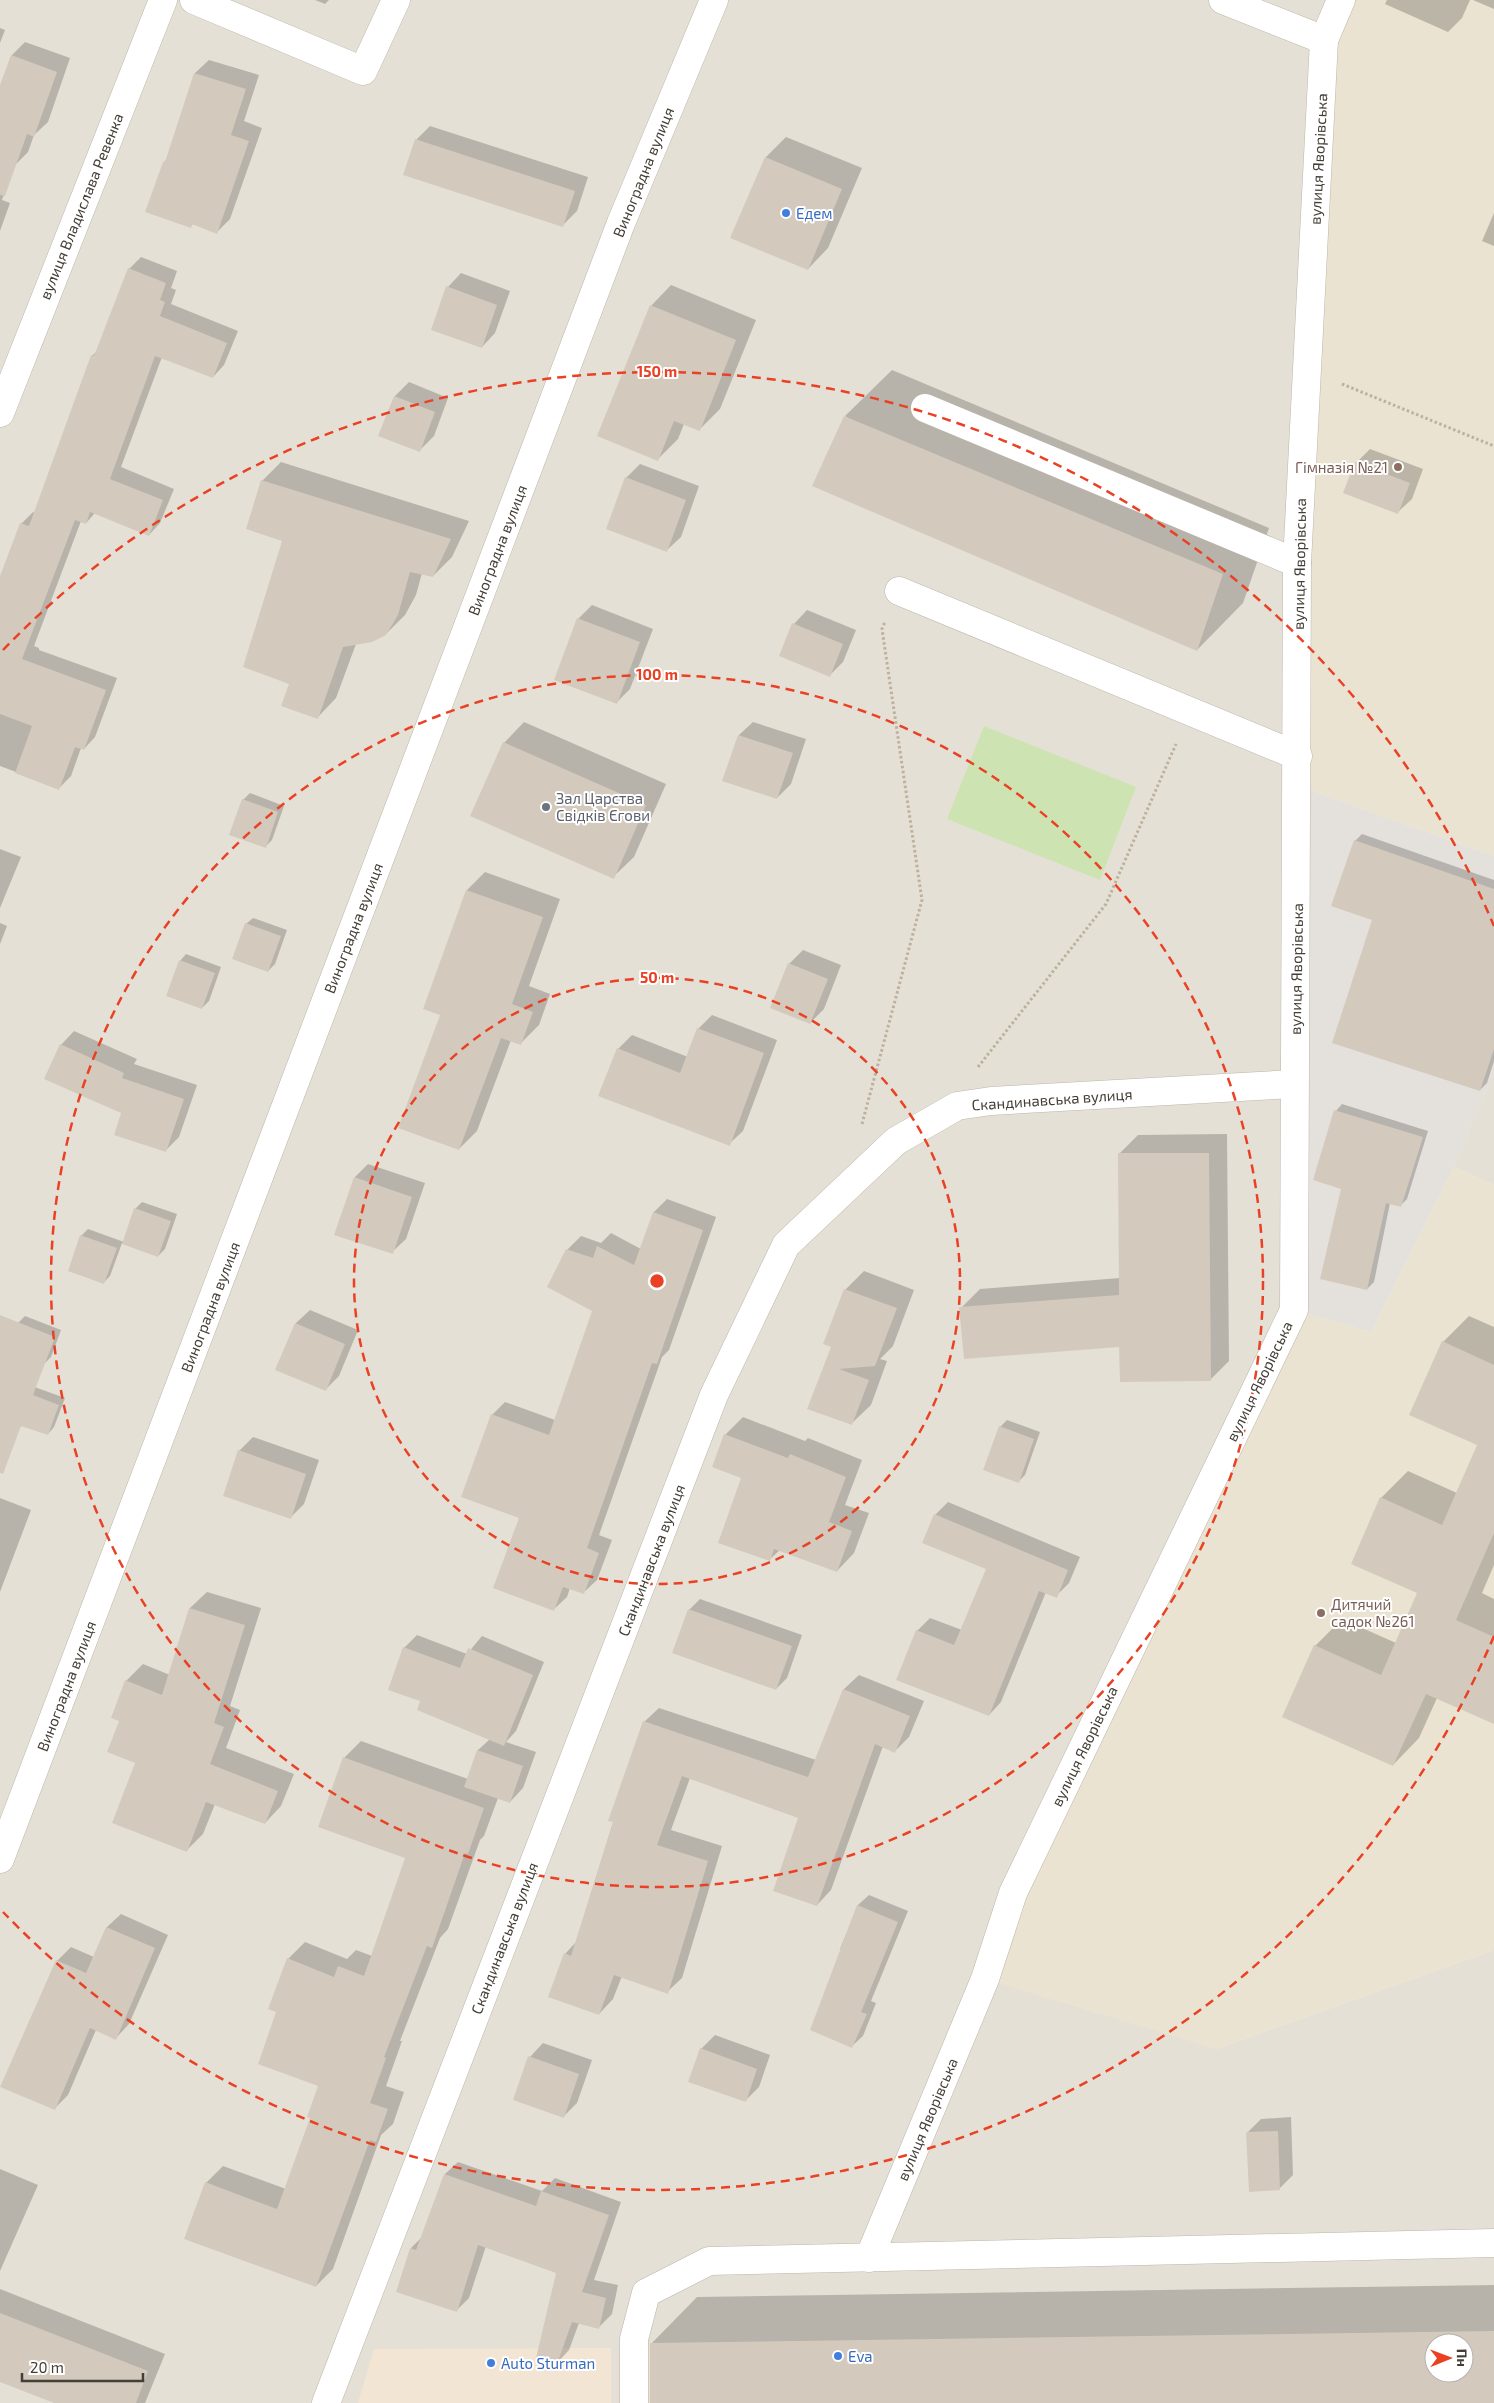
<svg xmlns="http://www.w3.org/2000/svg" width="1494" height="2403" viewBox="0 0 1494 2403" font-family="'Exo 2',sans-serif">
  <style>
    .residential { fill: #e5e0d5; fill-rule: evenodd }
    .commercial { fill: #f2e5d3 }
    .industrial { fill: #e4e0db }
    .education { fill: #eae3d1 }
    .green { fill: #cde3b2 }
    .shadow { fill: #0003; fill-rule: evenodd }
    .building { fill: #d3cabd; fill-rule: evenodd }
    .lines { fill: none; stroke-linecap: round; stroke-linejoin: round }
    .minor-casing { stroke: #bdb6aa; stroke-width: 29 }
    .path { stroke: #bdb19c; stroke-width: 3; stroke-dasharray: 2.5 2.5; stroke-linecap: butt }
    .minor { stroke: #fff; stroke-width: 28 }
    .ring { fill: none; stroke: #ea4125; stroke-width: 2.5; stroke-dasharray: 9 6 }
    .shop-dot { fill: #3f7fe0; stroke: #fff; stroke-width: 2 }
    .education-dot { fill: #8d6e63; stroke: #fff; stroke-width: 2 }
    .worship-dot { fill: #6b7280; stroke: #fff; stroke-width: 2 }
    .labels { text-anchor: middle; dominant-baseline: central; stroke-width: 4; stroke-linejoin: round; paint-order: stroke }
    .street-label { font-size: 15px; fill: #443f36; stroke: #fff }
    .shop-label { font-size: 15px; fill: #366cbe; stroke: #fff; text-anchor: start }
    .education-label { font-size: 15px; fill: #785e54; stroke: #fff; text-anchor: end }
    .worship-label { font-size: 15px; fill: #5b616d; stroke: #fff; text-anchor: start }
    .centre { fill: #ea4125; stroke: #fff; stroke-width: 2.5 }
    .ring-label { font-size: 15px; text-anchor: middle; font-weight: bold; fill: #ea4125; stroke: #fff; stroke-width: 4; stroke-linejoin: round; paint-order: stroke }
  </style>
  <rect width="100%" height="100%" fill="#f2eee6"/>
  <g class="residential">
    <path d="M0 0H1341L1293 1310 1216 2049 1494 1950V2403H0ZM1434 2343H1464V2373H1434Z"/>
    <polygon points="1494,1071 1494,1185 1454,1167"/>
  </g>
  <polygon class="commercial" points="611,2348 611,2403 358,2403 374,2349"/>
  <polygon class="industrial" points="1298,786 1494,856 1494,1071 1454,1167 1371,1332 1294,1310"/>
  <g class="education">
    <polygon points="1341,0 1494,0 1494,856 1298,786 1307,371"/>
    <polygon points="1454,1167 1494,1185 1494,1950 1216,2049 985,1979 1294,1310 1371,1332"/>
  </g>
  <polygon class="green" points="984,726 1136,787 1100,880 947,819"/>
  <g class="shadow">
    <polygon points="315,0 329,0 325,4"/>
    <polygon points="1387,0 1470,0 1462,18 1448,32 1385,4"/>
    <polygon points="1473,0 1494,0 1494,9"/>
    <polygon points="0,28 5,30 0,43"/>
    <polygon points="25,42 70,58 48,122 34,135 28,152 14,166 2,200 10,203 0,231 0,89 12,55"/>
    <polygon points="209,60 259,75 244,121 262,128 230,219 217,232 194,223 190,227 164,162 167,159 195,73"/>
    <polygon points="430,126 588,177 577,211 563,225 416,140"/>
    <polygon points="786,137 862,168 828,248 808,269 732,237 766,157"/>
    <polygon points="1494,213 1494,246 1482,241"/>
    <polygon points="141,257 177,271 171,288 176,290 171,304 238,331 224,365 213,377 162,357 121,467 174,489 160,523 149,535 95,513 86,523 81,521 34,646 39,648 39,650 117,678 95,737 84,749 81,748 71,776 59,788 0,766 0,580 21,524 33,512 35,513 92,356 97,351 129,269"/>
    <polygon points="461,273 510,291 495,333 482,347 448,287"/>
    <polygon points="671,285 756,320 720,409 699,430 684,424 678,439 657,460 651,306"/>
    <polygon points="892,370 1269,528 1243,603 1197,650 845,416"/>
    <polygon points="409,382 448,398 434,436 420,450 380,435 395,396"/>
    <polygon points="1370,449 1423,469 1412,499 1398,512 1356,463"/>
    <polygon points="281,462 469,521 452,557 433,576 422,573 416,595 405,615 386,634 356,644 336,698 318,717 291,683 284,540 262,481"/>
    <polygon points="640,464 699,486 681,537 667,550 626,478"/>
    <polygon points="592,605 653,629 630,689 616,703 578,619"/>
    <polygon points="807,610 856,630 843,662 829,676 794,624"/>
    <polygon points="524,722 666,784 634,857 613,877 504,743"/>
    <polygon points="753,722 806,739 791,784 777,798 739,735"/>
    <polygon points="250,793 284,806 272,840 265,847 243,800"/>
    <polygon points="1362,834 1494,880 1494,1061 1487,1083 1480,1090 1373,920 1355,841"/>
    <polygon points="0,849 21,857 0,908"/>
    <polygon points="485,872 560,899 529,986 550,994 539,1025 521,1043 511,1040 477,1131 459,1149 442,1014 467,890"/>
    <polygon points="253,918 287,930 275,964 268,971 246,924"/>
    <polygon points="0,923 7,926 0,944"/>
    <polygon points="803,950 841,965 824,1009 810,1023 789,964"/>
    <polygon points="186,954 221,967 209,1001 202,1008 180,961"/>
    <polygon points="712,1015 777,1040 743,1131 729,1144 618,1049 632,1035 688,1057 698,1029"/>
    <polygon points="74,1031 137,1059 134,1064 197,1085 179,1137 165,1151 123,1112 61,1045"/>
    <polygon points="1342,1104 1428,1131 1407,1199 1400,1206 1390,1203 1374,1282 1367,1289 1336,1111"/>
    <polygon points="1227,1134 1229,1361 1210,1380 1121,1346 961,1308 980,1289 1120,1278 1119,1154 1138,1135"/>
    <polygon points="368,1164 425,1183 406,1239 392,1252 355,1177"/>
    <polygon points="667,1199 716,1217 669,1350 662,1357 599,1535 612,1540 597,1580 583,1593 570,1588 567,1597 553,1610 521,1517 492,1415 505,1402 555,1420 594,1311 567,1250 581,1236 601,1243 611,1233 641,1249 654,1212"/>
    <polygon points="142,1202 177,1214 165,1249 158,1256 122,1243 110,1276 104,1282 81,1236 88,1229 124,1242 136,1208"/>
    <polygon points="864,1271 914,1290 893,1346 880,1359 887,1361 871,1405 852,1423 833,1346 825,1343 846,1289"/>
    <polygon points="310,1310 358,1330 339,1376 325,1390 276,1369 296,1323"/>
    <polygon points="25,1316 61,1330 51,1357 44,1364 18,1323"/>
    <polygon points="1469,1316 1494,1327 1494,1565 1482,1593 1494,1599 1494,1721 1437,1698 1419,1738 1393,1765 1315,1646 1342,1619 1396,1643 1419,1592 1381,1498 1408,1471 1457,1493 1479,1445 1443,1342"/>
    <polygon points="18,1381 65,1398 54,1427 48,1434"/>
    <polygon points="743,1417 805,1441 808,1438 862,1460 845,1505 869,1513 854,1553 837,1571 780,1550 769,1560 743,1478 713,1466 726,1434"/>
    <polygon points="1007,1420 1040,1432 1025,1475 1019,1481 1000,1427"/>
    <polygon points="253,1437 319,1460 304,1504 290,1518 239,1451"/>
    <polygon points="0,1498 31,1510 0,1592"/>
    <polygon points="948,1502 1080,1557 1069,1583 1056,1596 1046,1592 1001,1702 989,1715 917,1631 930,1618 962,1630 987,1568 935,1515"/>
    <polygon points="207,1592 261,1608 230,1706 240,1710 226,1748 294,1774 281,1806 265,1823 215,1804 203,1834 186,1851 137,1762 120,1720 126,1681 143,1664 170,1675 190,1608"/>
    <polygon points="700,1599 802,1635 787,1678 776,1689 689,1610"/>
    <polygon points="417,1635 467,1654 482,1636 544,1662 516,1731 506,1742 536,1752 523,1788 510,1802 498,1798 484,1836 480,1840 448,1929 440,1938 400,2041 402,2041 386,2086 404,2092 393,2124 381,2135 333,2269 316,2286 206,2183 223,2166 286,2189 311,2117 320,2085 278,2011 288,1959 305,1942 347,1959 356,1950 372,1956 407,1857 344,1758 361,1741 468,1779 478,1750 490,1739 422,1700 404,1648"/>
    <polygon points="859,1675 924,1701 909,1737 895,1751 883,1746 831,1890 817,1905 800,1818 690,1778 671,1830 722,1846 682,1978 667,1992 622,1976 613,1999 599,2014 565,1954 576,1942 644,1722 659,1708 816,1760 844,1689"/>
    <polygon points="869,1895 908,1911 871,2001 876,2003 863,2036 852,2046 843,1950 840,1949 858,1905"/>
    <polygon points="121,1914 168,1935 129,2024 116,2038 96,2030 68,2095 54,2109 57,1961 71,1947 94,1957 107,1927"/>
    <polygon points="715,2035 770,2055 759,2087 745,2101 701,2049"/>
    <polygon points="543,2043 592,2060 577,2103 564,2116 530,2057"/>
    <polygon points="1291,2117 1293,2175 1279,2189 1247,2133 1261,2119"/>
    <polygon points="458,2162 542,2191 555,2178 621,2202 594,2280 618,2285 612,2314 599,2327 579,2323 569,2350 557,2363 557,2272 486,2246 469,2298 456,2311 397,2291 411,2248 422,2237 445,2174"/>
    <polygon points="0,2169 38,2185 0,2271"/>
    <path d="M1494 2285V2403H650L651 2344 697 2297ZM1434 2343H1464V2373H1434Z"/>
    <polygon points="0,2289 165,2354 145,2403 58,2403 0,2380"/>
  </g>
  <g class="building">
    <polygon points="11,55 57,72 34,137 27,134 5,196 0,195 0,85"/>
    <polygon points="194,73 246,89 231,135 249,141 217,234 192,224 191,228 145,212 163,162 165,162"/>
    <polygon points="415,139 575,191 563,227 403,175"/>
    <polygon points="765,157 842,189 808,270 730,238"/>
    <polygon points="128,268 166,283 160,300 165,302 160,316 227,343 213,378 155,356 110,479 163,500 149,536 90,512 86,524 75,520 22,659 106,690 84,750 75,747 59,790 15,773 32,726 0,714 0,576 20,523 29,526 91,355 94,356"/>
    <polygon points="446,286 497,305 482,348 431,330"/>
    <polygon points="650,305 736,340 700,431 674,421 658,461 597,436"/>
    <polygon points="394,396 435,412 420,452 378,436"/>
    <polygon points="844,416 1223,574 1197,651 812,486"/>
    <polygon points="1355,462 1410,483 1398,514 1343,493"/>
    <polygon points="625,477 686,500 667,552 606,529"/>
    <polygon points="261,480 451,539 433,577 410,572 398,615 386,635 372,642 343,647 318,719 281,706 289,684 243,667 282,541 246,529"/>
    <polygon points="577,618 640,642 617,704 554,680"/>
    <polygon points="792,623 843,644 830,677 779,656"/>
    <polygon points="738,735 793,753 777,799 722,781"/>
    <polygon points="503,742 646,805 614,879 470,816"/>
    <polygon points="242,799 278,812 266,848 229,835"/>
    <polygon points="1354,840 1494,889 1494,1049 1480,1091 1332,1043 1372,920 1331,906"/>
    <polygon points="466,890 543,917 512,1004 533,1012 521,1045 501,1038 459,1150 398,1128 440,1015 423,1009"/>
    <polygon points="245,923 281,936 268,972 232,959"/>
    <polygon points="179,960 215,973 202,1009 166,996"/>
    <polygon points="788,963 828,979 810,1024 770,1008"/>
    <polygon points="697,1028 764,1053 730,1146 598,1096 617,1048 680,1073"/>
    <polygon points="60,1044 124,1073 122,1078 184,1099 166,1152 114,1135 121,1113 44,1079"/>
    <polygon points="1334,1110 1423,1137 1401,1207 1386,1203 1367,1290 1320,1279 1341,1189 1313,1180"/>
    <polygon points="1118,1153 1209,1153 1211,1381 1120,1382 1119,1347 964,1359 959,1307 1119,1295"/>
    <polygon points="354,1177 412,1197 393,1254 334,1235"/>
    <polygon points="134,1208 171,1221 158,1257 122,1244"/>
    <polygon points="653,1212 703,1230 657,1364 652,1363 587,1548 599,1553 584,1594 563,1587 554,1611 493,1588 519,1518 461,1497 491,1414 549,1435 592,1311 547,1287 566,1249 593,1258 597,1246 634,1265"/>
    <polygon points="80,1235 117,1248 104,1284 68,1271"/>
    <polygon points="844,1289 897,1308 875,1366 839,1369 869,1380 852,1425 807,1409 831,1347 823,1344"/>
    <polygon points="0,1315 55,1337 33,1395 59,1405 48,1435 21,1426 3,1474 0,1473"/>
    <polygon points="295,1323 345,1344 326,1391 275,1370"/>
    <polygon points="1442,1341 1494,1365 1494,1533 1456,1620 1494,1637 1494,1724 1426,1694 1393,1766 1282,1717 1314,1645 1381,1675 1417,1593 1351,1564 1380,1497 1442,1525 1477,1445 1409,1415"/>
    <polygon points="999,1426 1034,1439 1019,1483 983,1470"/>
    <polygon points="724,1434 788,1458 790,1454 846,1477 829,1522 852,1531 837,1572 774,1549 770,1561 718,1543 741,1478 712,1467"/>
    <polygon points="238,1450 306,1474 291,1519 223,1496"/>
    <polygon points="934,1514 1068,1570 1057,1598 1039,1591 989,1716 896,1680 916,1630 954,1645 986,1569 922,1543"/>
    <polygon points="189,1608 245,1625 214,1723 224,1727 210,1764 278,1791 265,1824 206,1802 187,1852 112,1823 135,1763 107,1752 119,1721 111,1718 125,1680 162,1695"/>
    <polygon points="688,1609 792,1646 776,1690 672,1653"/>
    <polygon points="403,1647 460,1668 468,1648 533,1675 504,1746 417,1710 420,1701 388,1690"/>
    <polygon points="843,1689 910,1716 895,1753 875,1744 817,1906 773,1891 798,1818 682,1776 657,1845 708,1861 668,1994 614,1975 599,2015 548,1997 564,1953 571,1956 613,1822 608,1821 643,1721 808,1777"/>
    <polygon points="477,1750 523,1766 510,1803 464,1787"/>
    <polygon points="343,1757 484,1808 468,1854 465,1853 432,1948 427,1946 384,2057 386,2058 370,2103 388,2109 376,2142 370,2140 316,2287 184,2239 205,2182 277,2209 310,2118 307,2117 318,2086 258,2064 276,2012 268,2009 287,1958 334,1977 338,1966 364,1976 405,1858 318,1827"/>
    <polygon points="857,1905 898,1922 861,2012 867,2014 852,2048 810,2030"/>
    <polygon points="106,1927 155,1948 116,2040 90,2028 55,2110 0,2087 56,1960 86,1973"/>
    <polygon points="700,2048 757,2069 746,2102 688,2082"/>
    <polygon points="528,2056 579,2074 564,2118 513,2100"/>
    <polygon points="1278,2131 1280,2190 1249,2192 1246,2132"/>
    <polygon points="444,2174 536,2206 541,2191 609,2215 582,2292 606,2298 599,2329 572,2322 557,2364 536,2358 556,2273 478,2245 457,2312 396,2292 410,2248 416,2250"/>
    <polygon points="0,2313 148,2371 136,2403 54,2403 0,2382"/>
    <path d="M1494 2331V2403H650V2343ZM1434 2343H1464V2373H1434Z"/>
  </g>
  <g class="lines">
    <g class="minor-casing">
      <g id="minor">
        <polyline points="194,0 363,71 396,0"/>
        <polyline points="1223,0 1324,40"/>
        <polyline points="925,408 1297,563"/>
        <polyline points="0,413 163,0"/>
        <polyline points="899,591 1298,756"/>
        <polyline points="0,1859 621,223 714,0"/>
        <polyline points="869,2258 985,1979 1013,1893 1294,1310 1297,563 1324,40 1341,0"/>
        <polyline points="326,2403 714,1395 786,1245 896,1141 957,1106 991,1101 1294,1084"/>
        <polyline points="634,2403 634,2339 646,2293 709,2261 1494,2243"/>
      </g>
    </g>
    <g class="path">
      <polyline points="1342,384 1494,446"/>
      <polyline points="978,1067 1106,904 1176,744"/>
      <polyline points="862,1124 922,900 882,629 885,622"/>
    </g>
    <use href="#minor" class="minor"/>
  </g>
  <g class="ring">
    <circle cx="657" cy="1281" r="303"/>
    <circle cx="657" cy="1281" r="606"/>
    <path d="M1494 1636A909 909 0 0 1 3 1912M3 650A909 909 0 0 1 1494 926"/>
  </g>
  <g class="shop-dot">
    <circle cx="786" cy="213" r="5"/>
    <circle cx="838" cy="2356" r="5"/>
    <circle cx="491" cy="2363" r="5"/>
  </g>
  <g class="education-dot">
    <circle cx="1398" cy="467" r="5"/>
    <circle cx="1321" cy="1613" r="5"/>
  </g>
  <circle class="worship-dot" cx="546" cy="807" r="5"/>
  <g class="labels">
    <g class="street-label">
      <text transform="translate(1318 159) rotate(-87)">вулиця Яворівська</text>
      <text transform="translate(643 172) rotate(-68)">Виноградна вулиця</text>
      <text transform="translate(81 206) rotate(-68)">вулиця Владислава Ревенка</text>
      <text transform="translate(497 550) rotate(-69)">Виноградна вулиця</text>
      <text transform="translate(1299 564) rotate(-89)">вулиця Яворівська</text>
      <text transform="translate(353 928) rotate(-69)">Виноградна вулиця</text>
      <text transform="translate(1296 969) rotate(-89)">вулиця Яворівська</text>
      <text transform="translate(1052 1099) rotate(-4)">Скандинавська вулиця</text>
      <text transform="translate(210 1307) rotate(-69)">Виноградна вулиця</text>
      <text transform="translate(1259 1381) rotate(-64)">вулиця Яворівська</text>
      <text transform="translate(651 1560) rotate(-69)">Скандинавська вулиця</text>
      <text transform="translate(66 1686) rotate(-69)">Виноградна вулиця</text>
      <text transform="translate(1084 1746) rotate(-64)">вулиця Яворівська</text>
      <text transform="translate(504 1938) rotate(-69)">Скандинавська вулиця</text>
      <text transform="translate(927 2119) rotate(-67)">вулиця Яворівська</text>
    </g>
    <g class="shop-label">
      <text x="796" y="213">Едем</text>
      <text x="848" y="2356">Eva</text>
      <text x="501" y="2363">Auto Sturman</text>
    </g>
    <g class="education-label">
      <text x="1388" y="467">Гімназія №21</text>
      <text x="1331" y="1604" text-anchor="start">Дитячий<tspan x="1331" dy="17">садок №261</tspan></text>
    </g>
    <g class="worship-label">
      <text x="556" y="798">Зал Царства<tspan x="556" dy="17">Свідків Єгови</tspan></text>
    </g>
  </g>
  <circle cx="657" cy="1281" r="8" class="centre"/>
  <g class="ring-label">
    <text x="657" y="377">150 m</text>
    <text x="657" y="680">100 m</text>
    <text x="657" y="983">50 m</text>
  </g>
  <g transform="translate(1449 2358) rotate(89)"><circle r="24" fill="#ffffff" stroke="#b4b2af"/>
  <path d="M0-4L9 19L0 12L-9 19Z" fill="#ea4125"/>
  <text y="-8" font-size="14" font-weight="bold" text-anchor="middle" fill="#443f36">Пн</text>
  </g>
  <path d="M22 2373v8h121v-8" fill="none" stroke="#443f36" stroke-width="2.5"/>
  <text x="30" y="2373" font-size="15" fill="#443f36" stroke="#ffffff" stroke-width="4" paint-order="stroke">20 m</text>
</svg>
